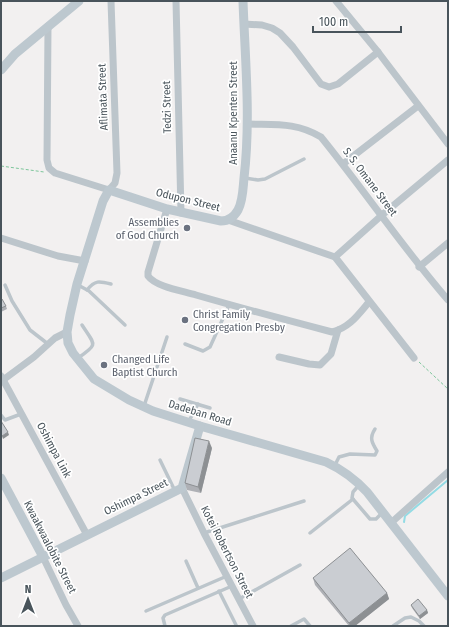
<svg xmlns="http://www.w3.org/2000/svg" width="449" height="627" viewBox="0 0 449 627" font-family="'Fira Sans Condensed',sans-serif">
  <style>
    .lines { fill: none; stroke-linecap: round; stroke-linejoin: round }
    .stream { stroke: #93dbe4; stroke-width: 2 }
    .path { stroke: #7dc69b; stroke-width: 1; stroke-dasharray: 3 2; stroke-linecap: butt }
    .lane { stroke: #bcc5cb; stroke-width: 3.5 }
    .street { stroke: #bcc5cb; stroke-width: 7 }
    .secondary { stroke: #bdc8cf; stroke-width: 9 }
    .wall { fill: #aeb0b5 }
    .shaded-wall { fill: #8d9093 }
    .building { fill: #cacdd2; stroke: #8d9093 }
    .worship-dot { fill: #6b7280; stroke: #fff; stroke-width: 1.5 }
    .labels { text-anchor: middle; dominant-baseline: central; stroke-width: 3.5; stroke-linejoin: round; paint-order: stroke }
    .street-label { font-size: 11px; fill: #49545b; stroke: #fff }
    .worship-label { font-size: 11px; fill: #5b616d; stroke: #fff; text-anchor: start }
  </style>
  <rect width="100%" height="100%" fill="#f2f0f0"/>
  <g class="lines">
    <polyline class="stream" points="404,522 405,516 448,480"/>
    <g class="path">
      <polyline points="1,166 44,172"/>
      <polyline points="419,362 448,389"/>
    </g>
    <g class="lane">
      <polyline points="245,178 258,180 265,179 304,159"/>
      <polyline points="5,285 12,301 30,330 48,344"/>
      <polyline points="78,285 89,291 125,325"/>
      <path d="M87 290C95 280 99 281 111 284"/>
      <polyline points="185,344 203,351 210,347 229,305"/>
      <path d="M78 358C99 344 95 345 82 325"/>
      <polyline points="180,399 210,408"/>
      <polyline points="144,406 167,337"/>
      <polyline points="1,415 5,420 21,414"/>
      <polyline points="189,421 198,404"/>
      <polyline points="160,460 175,491"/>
      <path d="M335 465 339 457 350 454 375 455 377 451C372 443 369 438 375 429"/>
      <polyline points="359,485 353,492 352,498 370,519 376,519 382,513"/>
      <polyline points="204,533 304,501"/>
      <polyline points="310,533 353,499"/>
      <polyline points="186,561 198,588"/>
      <polyline points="219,591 236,625"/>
      <polyline points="239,599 300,565"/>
      <polyline points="146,611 227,576"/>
      <polyline points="165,626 163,618 165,615 232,586"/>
      <polyline points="291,626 304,619 310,626"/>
      <polyline points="393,626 405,618 411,617 419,621 424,626"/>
    </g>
    <g class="street">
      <polyline points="176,1 181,213"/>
      <polyline points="336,1 378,52 448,144"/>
      <polyline points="244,24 262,25 272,28 280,33 293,47 321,84 329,87 338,84 378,52"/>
      <polyline points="48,26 47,160 49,168 55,173 109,190 115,183 117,173 111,1"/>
      <path d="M247 124C275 125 296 122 321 137 364 190 403 248 448 300"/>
      <polyline points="343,164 418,106"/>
      <path d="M167 209 148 272V276C156 287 183 291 196 295 241 308 286 320 332 332 349 328 358 315 369 302"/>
      <polyline points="228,220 335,257 414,358"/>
      <polyline points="1,238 58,256 85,261"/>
      <polyline points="335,257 382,215 448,160"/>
      <polyline points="419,267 448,243"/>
      <polyline points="279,357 309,364 320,365 331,354 338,330"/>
      <polyline points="1,376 87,535"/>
      <polyline points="3,380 34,357 55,338 67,332"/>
      <polyline points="182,488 204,533 253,626"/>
      <polyline points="392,522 448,472"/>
      <polyline points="43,557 66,605 78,626"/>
    </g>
    <g class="secondary">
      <path d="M243 1C245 59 251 119 244 178 243 188 243 201 238 210 234 217 229 221 221 221L167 209 109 190 103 201 77 284 70 315 67 332 68 343 73 353 94 379 129 400 153 411 200 426 326 462C341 469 355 479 367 492L448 596"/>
      <polyline points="1,70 15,54 79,1"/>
      <polyline points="1,478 43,557"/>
      <polyline points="1,578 182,488 200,426"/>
    </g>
  </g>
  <g class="wall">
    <polygon points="1,299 6,306 7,309 1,312"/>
    <polygon points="212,448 201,493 187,490 185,483"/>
    <polygon points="313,578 387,593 389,599 355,626 349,626 315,585"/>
    <polygon points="411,605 427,610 428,613 420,619 412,608"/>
  </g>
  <g class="shaded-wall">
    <polygon points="8,432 9,435 3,439 2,436"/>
    <polygon points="209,441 212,448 201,493 198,487"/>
    <polygon points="387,593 389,599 355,626 350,626 349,623"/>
    <polygon points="427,610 428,613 420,619 419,616"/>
  </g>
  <g class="building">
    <polygon points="1,299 2,299 6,306 1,308"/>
    <polygon points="1,421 8,432 2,436 1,434"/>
    <polygon points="195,438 209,441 198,487 185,483"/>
    <polygon points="350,548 387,593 349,623 313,578"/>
    <polygon points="418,599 427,610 419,616 411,605"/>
  </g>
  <g class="worship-dot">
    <circle cx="187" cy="228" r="4"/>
    <circle cx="185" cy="320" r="4"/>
    <circle cx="104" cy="365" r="4"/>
  </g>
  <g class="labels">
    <g class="street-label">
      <text transform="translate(103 97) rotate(-92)">Aflimata Street</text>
      <text transform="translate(167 107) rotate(-91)">Tedzi Street</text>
      <text transform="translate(233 113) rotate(-90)">Anaanu Kpenten Street</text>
      <text transform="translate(370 182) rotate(53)">S. S. Omane Street</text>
      <text transform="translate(188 200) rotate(14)">Odupon Street</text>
      <text transform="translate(200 413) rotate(17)">Dadeban Road</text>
      <text transform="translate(54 450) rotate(62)">Oshimpa Link</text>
      <text transform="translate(136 497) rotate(-26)">Oshimpa Street</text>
      <text transform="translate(50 547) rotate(63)">Kwaakwaalobite Street</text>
      <text transform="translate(227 552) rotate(63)">Kotei Robertson Street</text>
    </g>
    <g class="worship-label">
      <text x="179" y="222" text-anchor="end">Assemblies<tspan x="179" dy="13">of God Church</tspan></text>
      <text x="193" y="314">Christ Family<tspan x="193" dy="13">Congregation Presby</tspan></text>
      <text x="112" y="359">Changed Life<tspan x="112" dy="13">Baptist Church</tspan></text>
    </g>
  </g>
  <rect width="449" height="627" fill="none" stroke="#49545b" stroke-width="4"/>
  <g transform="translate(28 599)" stroke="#ffffff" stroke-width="3" paint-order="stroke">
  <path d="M0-3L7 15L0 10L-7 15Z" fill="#49545b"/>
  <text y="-6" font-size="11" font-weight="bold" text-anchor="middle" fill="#49545b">N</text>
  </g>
  <path d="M313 26v6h88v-6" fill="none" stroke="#49545b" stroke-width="2"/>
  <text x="319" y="26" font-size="12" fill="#49545b" stroke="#ffffff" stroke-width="3" paint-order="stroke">100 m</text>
</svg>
